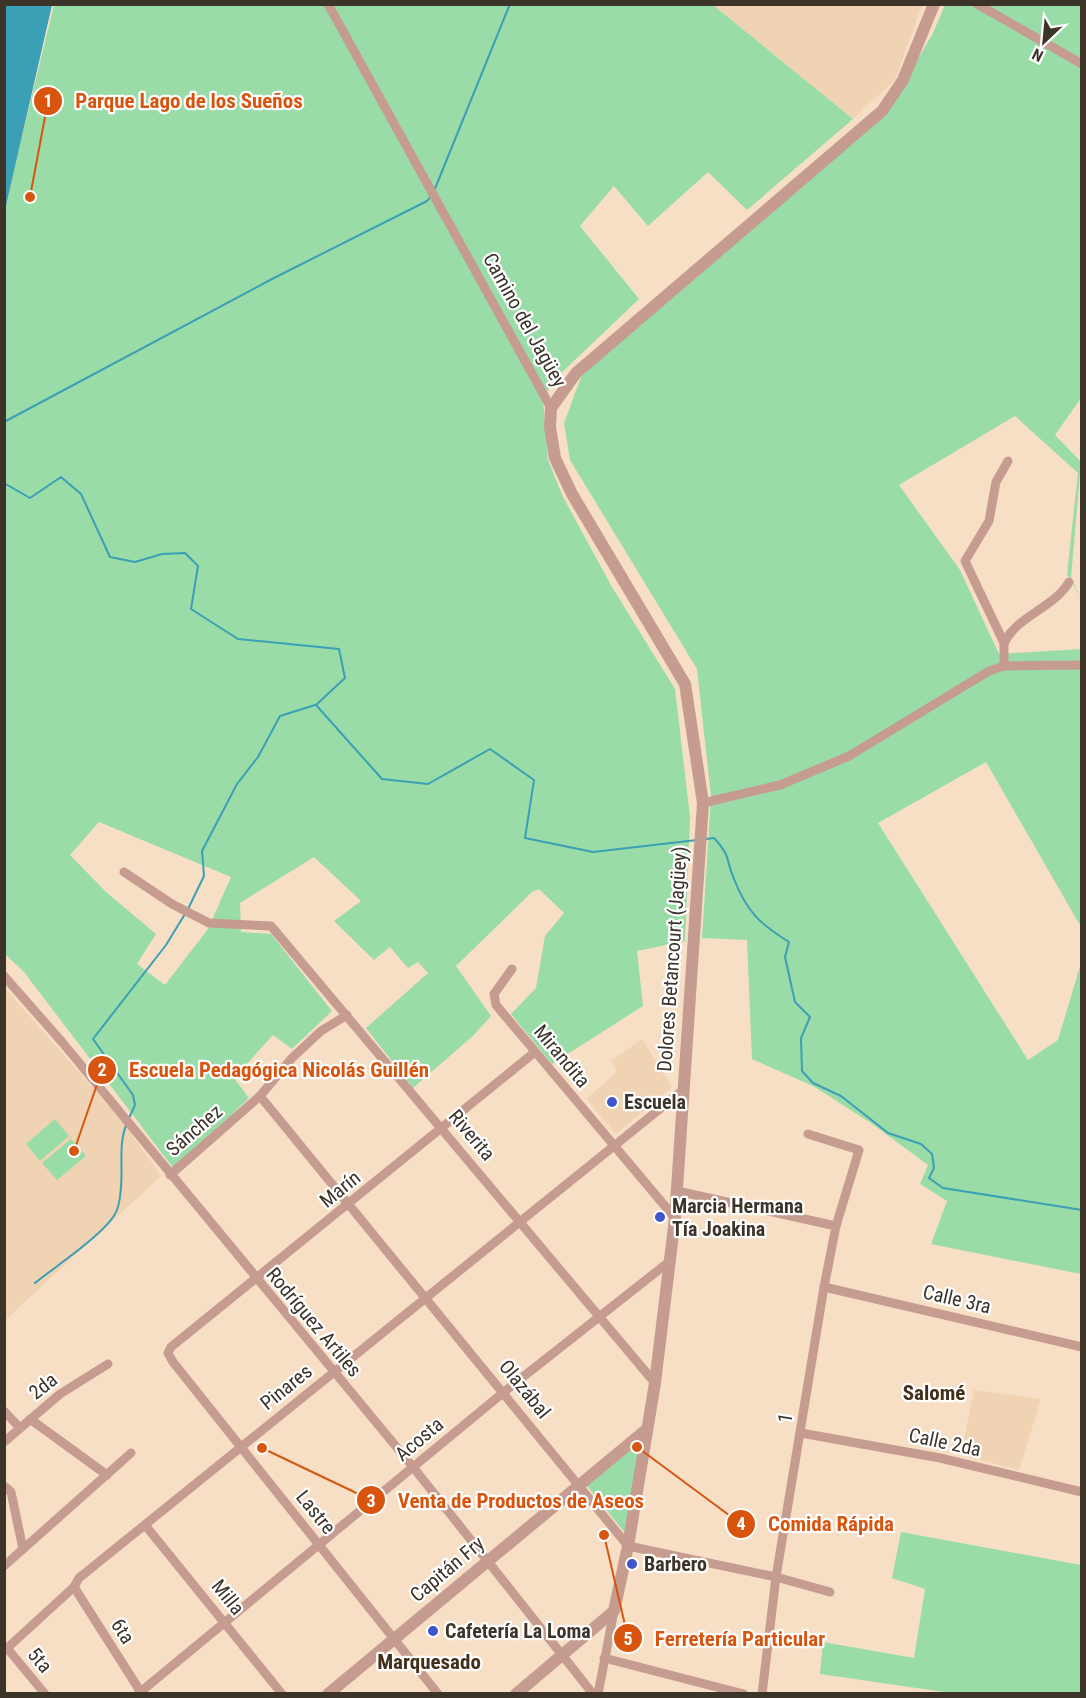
<svg xmlns="http://www.w3.org/2000/svg" width="1086" height="1698" viewBox="0 0 1086 1698" font-family="'Roboto Condensed',sans-serif">
  <style>
    .built { fill: #efd3b3 }
    .green { fill: #99dca7; fill-rule: evenodd }
    .water { fill: #3b9fb5 }
    .lines { fill: none; stroke-linecap: round; stroke-linejoin: round }
    .stream { stroke: #3b9fb5; stroke-width: 2 }
    .minor { stroke: #c79c90; stroke-width: 9 }
    .tertiary { stroke: #c79c90; stroke-width: 12 }
    .poi-dot { fill: #3e56c9; stroke: #fff; stroke-width: 2 }
    .labels { text-anchor: middle; dominant-baseline: central; stroke-width: 4.5; stroke-linejoin: round; paint-order: stroke }
    .street-label { font-size: 20px; fill: #3c3329; stroke: #fff }
    .poi-label { font-size: 20px; font-weight: bold; fill: #3c3329; stroke: #fff; text-anchor: start }
    .neighbourhood-label { font-size: 21px; font-weight: bold; fill: #43301b; stroke: #fff }
    .leader { fill: none; stroke: #d7550f; stroke-width: 2 }
    .callout-dot { fill: #d7550f; stroke: #fff; stroke-width: 2 }
    .mark-label { font-size: 18px; text-anchor: middle; font-weight: bold; fill: #fff }
    .callout-label { font-size: 21px; text-anchor: middle; font-weight: bold; fill: #d7550f; stroke: #fff; stroke-width: 4.5; stroke-linejoin: round; paint-order: stroke }
  </style>
  <rect width="100%" height="100%" fill="#f7dfc5"/>
  <g class="built">
    <polygon points="713,5 922,5 895,80 853,119"/>
    <polygon points="5,988 126,1126 161,1176 5,1320"/>
    <polygon points="642,1039 672,1087 616,1134 586,1099 617,1072 611,1061"/>
    <polygon points="974,1390 1041,1399 1019,1470 961,1455"/>
  </g>
  <g class="green">
    <path d="M54 5H713L853 119 747 210 708 172 648 226 614 186 580 226 639 299 556 378 543 399 548 460 563 497 612 587 675 689 690 817 685 941 637 951 643 1006 552 1064 511 1014 536 988 545 936 564 913 539 889 532 892 456 966 491 1016 474 1035 413 1088 366 1028 428 973 418 962 408 968 390 947 374 960 334 921 361 901 314 857 240 903 241 932 271 934 332 1011 292 1049 273 1035 234 1078 249 1098 174 1169 24 972 5 954 4 210ZM99 822 231 877 208 929 165 985 137 964 156 934 106 892 70 855Z"/>
    <polygon points="945,5 1081,5 1081,398 1055,435 1081,462 1071,578 1081,598 1067,574 1078,473 1015,416 899,485 960,570 999,654 1081,649 1081,927 986,762 878,823 1028,1060 1058,1040 1081,963 1081,1274 931,1244 947,1201 920,1184 928,1165 871,1123 813,1086 752,1059 747,940 702,938 711,796 697,669 570,460 564,423 583,372 676,295 885,115 933,33"/>
    <polygon points="55,1119 69,1136 40,1161 26,1144"/>
    <polygon points="71,1139 86,1156 57,1180 42,1163"/>
    <polygon points="640,1441 625,1533 587,1486"/>
    <polygon points="901,1532 1081,1565 1081,1693 951,1693 820,1674 823,1642 914,1658 925,1589 892,1578"/>
  </g>
  <polygon class="water" points="5,4 52,5 5,210 4,5"/>
  <g class="lines">
    <g class="stream">
      <polyline points="434,191 510,4"/>
      <polyline points="4,422 272,279 427,201 431,196"/>
      <polyline points="4,483 30,498 61,477 81,494 110,557 135,562 162,554 185,553 198,566 191,609 238,639 339,649 345,678 316,705 382,779 428,784 490,749 534,780 525,838 593,852 697,840"/>
      <path d="M706 839 714 838C732 858 725 858 734 879 747 912 760 924 789 942L785 957 795 1002 810 1017 801 1038 802 1071 813 1083 841 1096 888 1133 921 1144 932 1154 934 1168 929 1178 943 1188 1082 1210"/>
      <polyline points="188,909 204,876 202,851 237,784 258,757 280,716 315,705"/>
      <polyline points="129,1118 135,1105 133,1095 93,1039 166,945 185,914"/>
      <path d="M35 1283C56 1266 103 1235 115 1214 120 1206 120 1196 121 1187 123 1165 118 1144 127 1123"/>
    </g>
    <g class="minor">
      <polyline points="328,4 551,408"/>
      <polyline points="977,4 1082,64"/>
      <path d="M1004 643C1018 615 1054 608 1069 582"/>
      <polyline points="1004,666 1004,643 965,561 989,521 996,482 1008,461"/>
      <polyline points="703,803 780,785 849,756 989,671 1004,666 1082,665"/>
      <polyline points="124,872 172,904 209,923 271,926 655,1383"/>
      <polyline points="512,969 494,994 496,1005 675,1218"/>
      <polyline points="4,976 62,1042 413,1467 593,1694"/>
      <polyline points="260,1096 628,1546 776,1577 830,1592"/>
      <polyline points="170,1175 260,1096 292,1058 321,1031 347,1015"/>
      <polyline points="677,1191 836,1226"/>
      <polyline points="824,1287 1082,1347"/>
      <polyline points="4,1411 20,1428"/>
      <polyline points="30,1419 107,1475"/>
      <polyline points="801,1433 940,1458 1082,1492"/>
      <polyline points="4,1442 60,1394 108,1364"/>
      <polyline points="4,1486 11,1492 23,1549"/>
      <polyline points="145,1525 282,1694"/>
      <polyline points="4,1566 131,1453"/>
      <polyline points="74,1587 142,1694"/>
      <polyline points="7,1648 45,1694"/>
      <polyline points="4,1651 74,1587 79,1578 682,1091"/>
      <polyline points="604,1658 744,1694"/>
      <polyline points="138,1694 504,1392 670,1261"/>
      <polyline points="438,1694 173,1362 168,1353 171,1347 535,1052"/>
      <polyline points="598,1694 614,1611"/>
      <polyline points="762,1694 776,1577 824,1287 836,1226 859,1150 808,1134"/>
    </g>
    <g class="tertiary">
      <polyline points="328,1694 647,1429"/>
      <polyline points="516,1694 614,1611 628,1546 655,1383 675,1218 703,803 685,684 572,494 555,458 550,427 551,408 576,373 882,111 903,80 934,4"/>
    </g>
  </g>
  <g class="poi-dot">
    <circle cx="612" cy="1102" r="6"/>
    <circle cx="660" cy="1217" r="6"/>
    <circle cx="632" cy="1564" r="6"/>
    <circle cx="433" cy="1631" r="6"/>
  </g>
  <g class="labels">
    <g class="street-label">
      <text transform="translate(525 320) rotate(61)">Camino del Jagüey</text>
      <text transform="translate(672 959) rotate(-86)">Dolores Betancourt (Jagüey)</text>
      <text transform="translate(562 1056) rotate(50)">Mirandita</text>
      <text transform="translate(194 1130) rotate(-41)">Sánchez</text>
      <text transform="translate(472 1135) rotate(50)">Riverita</text>
      <text transform="translate(340 1189) rotate(-39)">Marín</text>
      <text transform="translate(957 1299) rotate(13)">Calle 3ra</text>
      <text transform="translate(314 1322) rotate(50)">Rodríguez Artiles</text>
      <text transform="translate(43 1386) rotate(-38)">2da</text>
      <text transform="translate(286 1387) rotate(-39)">Pinares</text>
      <text transform="translate(525 1389) rotate(51)">Olazábal</text>
      <text transform="translate(785 1418) rotate(-81)">1</text>
      <text transform="translate(419 1439) rotate(-40)">Acosta</text>
      <text transform="translate(945 1442) rotate(12)">Calle 2da</text>
      <text transform="translate(316 1512) rotate(51)">Lastre</text>
      <text transform="translate(447 1569) rotate(-40)">Capitán Fry</text>
      <text transform="translate(228 1597) rotate(51)">Milla</text>
      <text transform="translate(123 1631) rotate(57)">6ta</text>
      <text transform="translate(40 1660) rotate(50)">5ta</text>
    </g>
    <g class="poi-label">
      <text x="624" y="1102">Escuela</text>
      <text x="672" y="1206">Marcia Hermana<tspan x="672" dy="23">Tía Joakina</tspan></text>
      <text x="644" y="1564">Barbero</text>
      <text x="445" y="1631">Cafetería La Loma</text>
    </g>
    <g class="neighbourhood-label">
      <text x="934" y="1393">Salomé</text>
      <text x="429" y="1662">Marquesado</text>
    </g>
  </g>
  <path class="leader" d="M30 197L48 101M74 1151L102 1070M262 1448L371 1500M637 1447L741 1524M604 1535L628 1638"/>
  <g class="callout-dot">
    <circle cx="30" cy="197" r="6"/>
    <circle cx="74" cy="1151" r="6"/>
    <circle cx="262" cy="1448" r="6"/>
    <circle cx="637" cy="1447" r="6"/>
    <circle cx="604" cy="1535" r="6"/>
    <circle cx="48" cy="101" r="15"/>
    <circle cx="102" cy="1070" r="15"/>
    <circle cx="371" cy="1500" r="15"/>
    <circle cx="741" cy="1524" r="15"/>
    <circle cx="628" cy="1638" r="15"/>
  </g>
  <g class="mark-label">
    <text x="48" y="107">1</text>
    <text x="102" y="1076">2</text>
    <text x="371" y="1507">3</text>
    <text x="741" y="1530">4</text>
    <text x="628" y="1645">5</text>
  </g>
  <g class="callout-label">
    <text x="189" y="108">Parque Lago de los Sueños</text>
    <text x="279" y="1077">Escuela Pedagógica Nicolás Guillén</text>
    <text x="521" y="1508">Venta de Productos de Aseos</text>
    <text x="831" y="1531">Comida Rápida</text>
    <text x="740" y="1646">Ferretería Particular</text>
  </g>
  <rect width="1086" height="1698" fill="none" stroke="#3c3329" stroke-width="12"/>
  <g transform="translate(1044 42) rotate(206)" stroke="#ffffff" stroke-width="4.5" paint-order="stroke">
  <path d="M0-4.5L10 22L0 15L-10 22Z" fill="#3c3329"/>
  <text y="-9" font-size="16" font-weight="bold" text-anchor="middle" fill="#3c3329">N</text>
  </g>
</svg>
